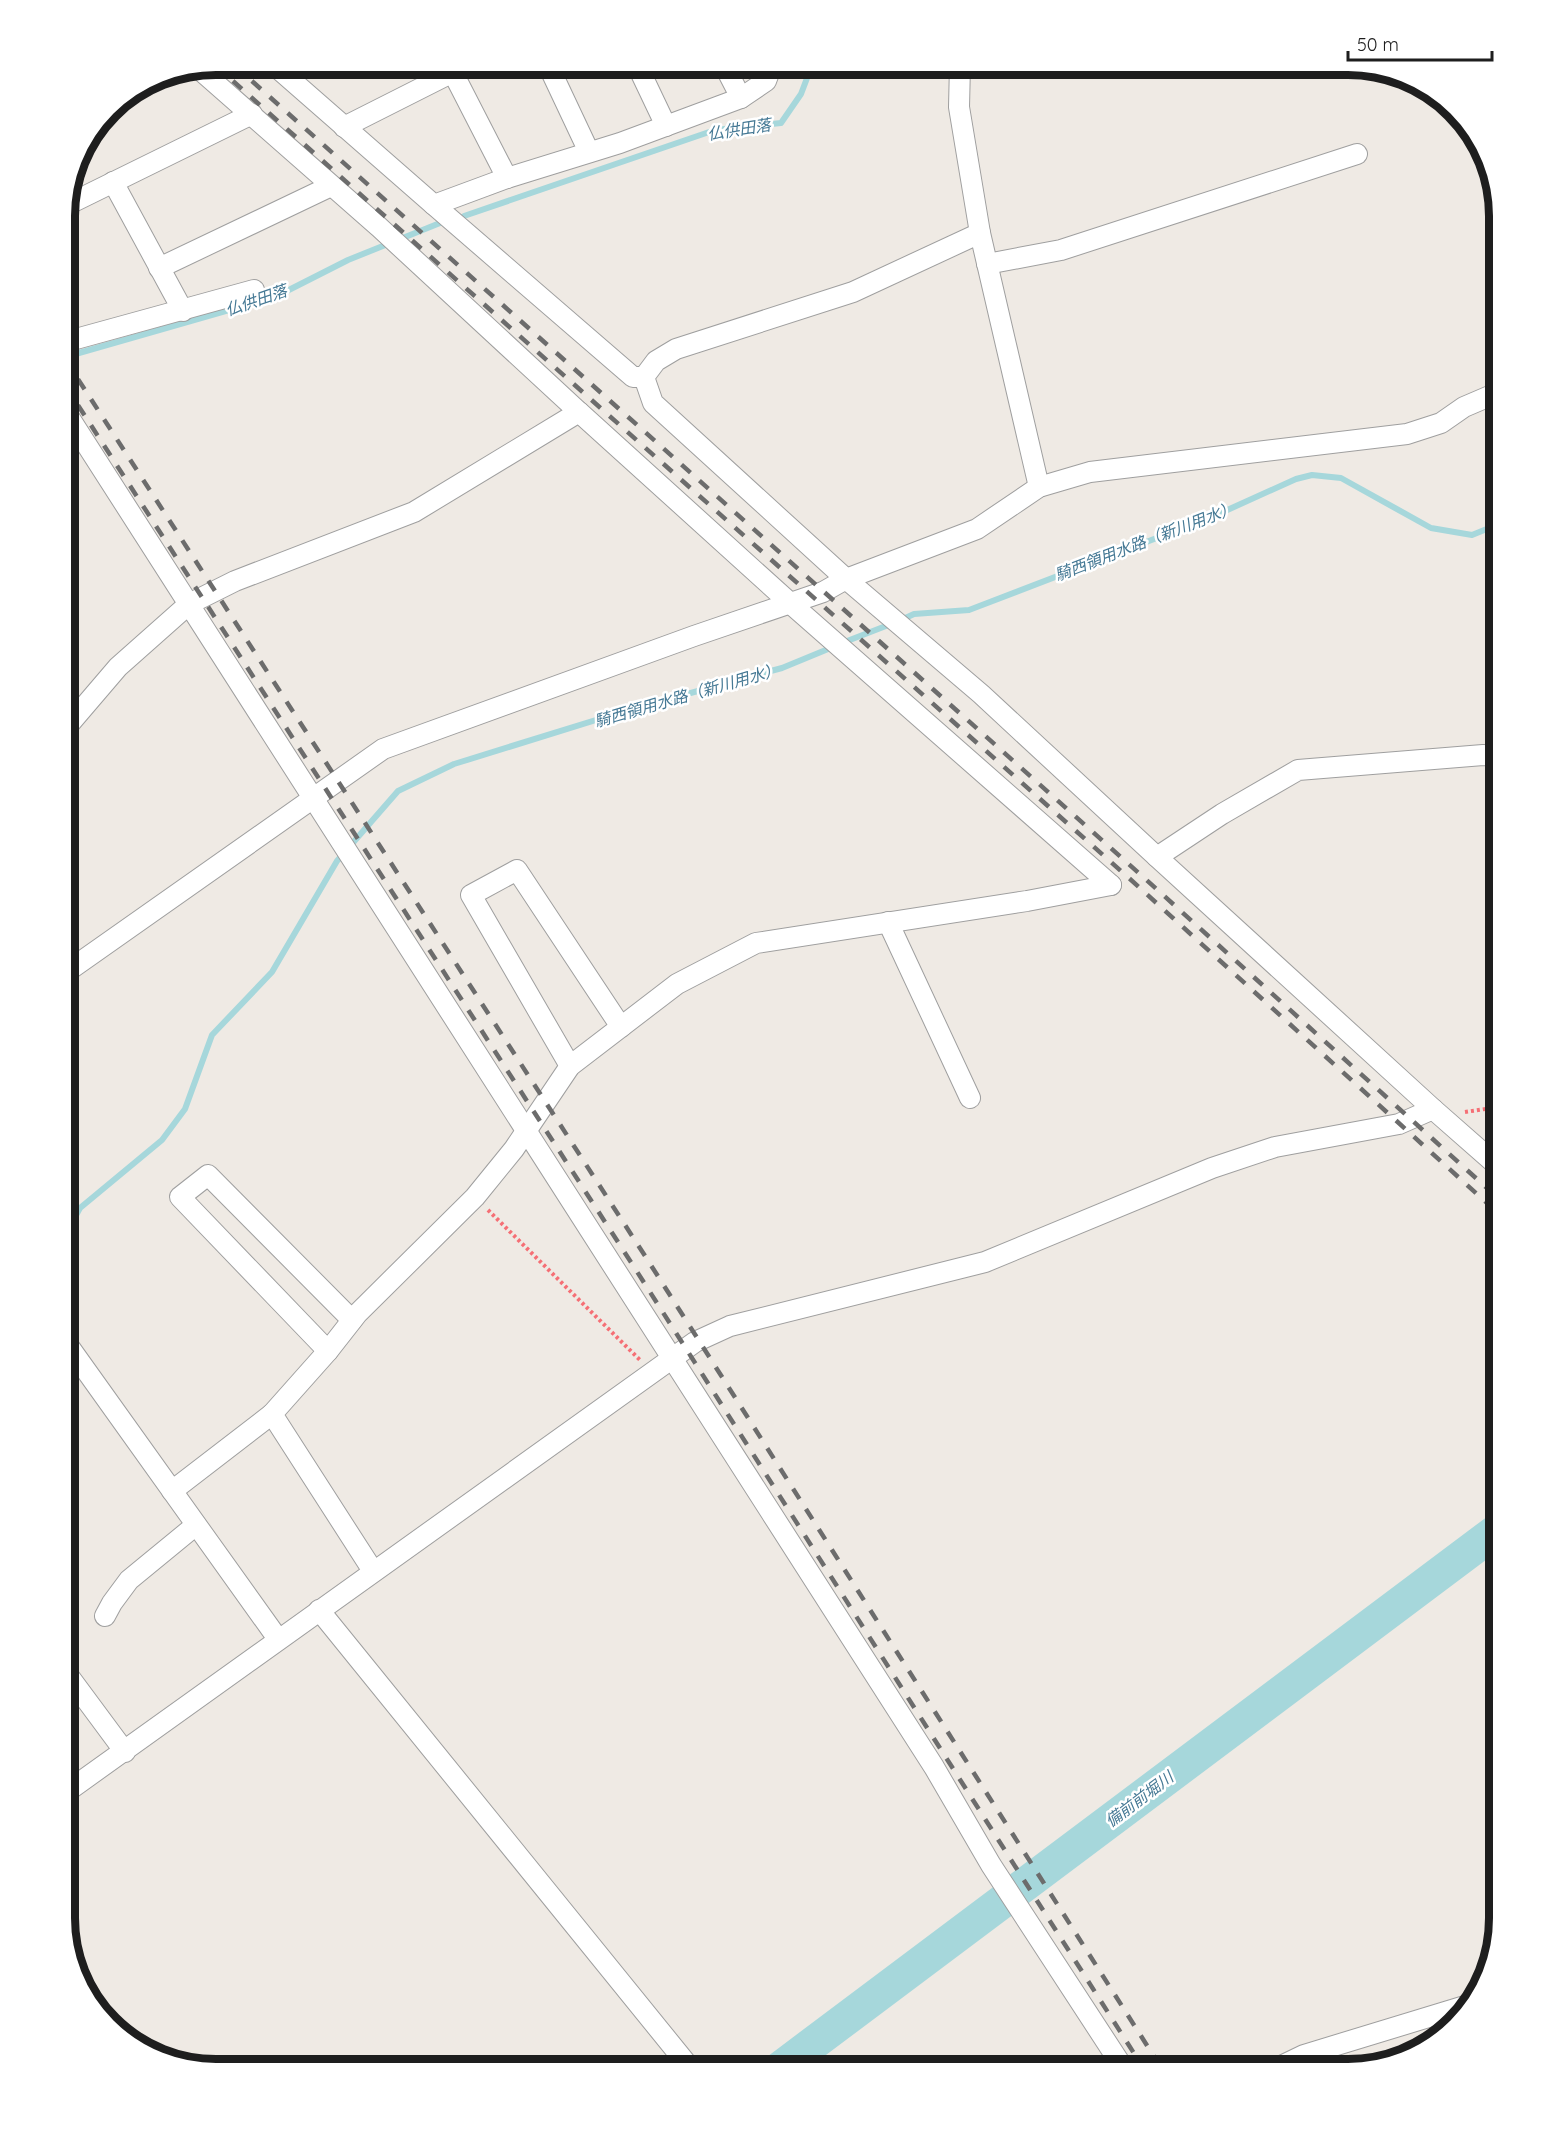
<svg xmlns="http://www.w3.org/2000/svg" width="1564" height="2134" viewBox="0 0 1564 2134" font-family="Quicksand,'Noto Sans JP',sans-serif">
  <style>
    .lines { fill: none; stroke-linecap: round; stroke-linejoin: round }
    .stream { stroke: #a6d7db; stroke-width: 6 }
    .river { stroke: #a6d7db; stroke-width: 34 }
    .minor-casing { stroke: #9f9f9f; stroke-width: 22 }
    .path { stroke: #f56f75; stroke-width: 4; stroke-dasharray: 3 3; stroke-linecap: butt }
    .minor { stroke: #fff; stroke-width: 20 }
    .rail { stroke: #6c6c6c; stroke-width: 4.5; stroke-dasharray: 12 12; stroke-linecap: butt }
    .labels { text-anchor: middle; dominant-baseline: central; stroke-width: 5; stroke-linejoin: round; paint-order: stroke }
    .water-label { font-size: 16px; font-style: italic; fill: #447894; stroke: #fff }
    .rim { fill: none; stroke: #1e1e1e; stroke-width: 8 }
  </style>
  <rect width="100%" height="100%" fill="#efeae4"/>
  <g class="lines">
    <g class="stream">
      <polyline points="464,216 715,130 781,123 801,94 812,65"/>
      <polyline points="65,357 275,297 348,260 440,223"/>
      <polyline points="901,620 914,614 969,610 1214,516 1296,479 1312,475 1341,478 1431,528 1472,535 1499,524"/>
      <polyline points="842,643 891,624"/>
      <polyline points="65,1235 80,1208 162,1140 185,1109 212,1035 272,972 337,861 398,791 454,764 625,711 782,668 833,647"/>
    </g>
    <polyline class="river" points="779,2069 1499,1529"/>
    <g class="minor-casing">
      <g id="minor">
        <polyline points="274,65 434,205 507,178 620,143 741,98 766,81 772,65"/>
        <polyline points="449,65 507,178"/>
        <polyline points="548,65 589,152"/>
        <polyline points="637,65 666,126"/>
        <polyline points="724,65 741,98"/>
        <polyline points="960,65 959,107 980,233 1039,487"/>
        <polyline points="198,68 379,227 579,412"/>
        <polyline points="284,73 301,65"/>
        <polyline points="344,127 453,72"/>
        <polyline points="113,182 183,311"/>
        <polyline points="434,205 633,377 644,377"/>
        <polyline points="65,206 252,114"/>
        <polyline points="980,233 853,292 676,349 656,361 644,377 653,403 846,579 981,694 1157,857 1433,1109 1499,1167"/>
        <polyline points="987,264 1061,250 1357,154"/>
        <polyline points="159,268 331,186"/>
        <polyline points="65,342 254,290"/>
        <polyline points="65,411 934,1767 991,1865 1124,2069"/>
        <polyline points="65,729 118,667 189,604 235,581 414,512 579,412 790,603 1111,885"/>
        <polyline points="1157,857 1222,814 1298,770 1483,755 1499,756"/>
        <polyline points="888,922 970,1098"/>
        <polyline points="65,973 383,749 694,636 823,592 846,579 977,529 1039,487 1090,472 1407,434 1441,423 1464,407 1499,392"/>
        <polyline points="570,1066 471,895 517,870 621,1027"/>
        <polyline points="65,1341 278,1639"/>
        <polyline points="328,1351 180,1197 208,1175 352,1320"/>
        <polyline points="172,1491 272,1414"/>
        <polyline points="373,1571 272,1414 328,1351 357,1314 475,1197 514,1149 570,1066 677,984 756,943 1027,901 1111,885"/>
        <polyline points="319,1610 691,2069"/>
        <polyline points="105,1616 112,1603 129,1580 196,1525"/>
        <polyline points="65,1671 125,1752"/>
        <polyline points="65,1793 695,1342 730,1326 985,1262 1212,1168 1275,1147 1399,1124 1433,1109"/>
        <polyline points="1275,2069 1304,2055 1468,2005"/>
      </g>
    </g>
    <g class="path">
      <polyline points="1465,1112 1499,1107"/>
      <polyline points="488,1210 641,1361"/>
    </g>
    <use href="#minor" class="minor"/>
    <g class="rail">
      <polyline points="215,65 1130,879 1499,1214"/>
      <polyline points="234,65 1141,875 1499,1199"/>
      <polyline points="65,359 647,1259 1162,2069"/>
      <polyline points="65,385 636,1270 1144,2069"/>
    </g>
  </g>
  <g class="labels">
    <g class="water-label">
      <text transform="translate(739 129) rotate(-9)">仏供田落</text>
      <text transform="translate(256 300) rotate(-19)">仏供田落</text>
      <text transform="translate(1145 541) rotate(-21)">騎西領用水路（新川用水）</text>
      <text transform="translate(687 695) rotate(-16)">騎西領用水路（新川用水）</text>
      <text transform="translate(1139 1799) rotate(-37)">備前前堀川</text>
    </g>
  </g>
  <path d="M0 0H1564V2134H0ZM216 75H1348A141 141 0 0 1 1489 216V1918A141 141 0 0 1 1348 2059H216A141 141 0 0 1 75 1918V216A141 141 0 0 1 216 75Z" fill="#fff" fill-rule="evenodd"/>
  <path class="rim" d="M216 75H1348A141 141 0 0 1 1489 216V1918A141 141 0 0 1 1348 2059H216A141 141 0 0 1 75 1918V216A141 141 0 0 1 216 75Z"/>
  <path d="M1348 51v9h144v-9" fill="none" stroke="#1e1e1e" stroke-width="3"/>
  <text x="1357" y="51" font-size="18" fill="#1e1e1e" stroke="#ffffff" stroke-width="4.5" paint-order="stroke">50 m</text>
</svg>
